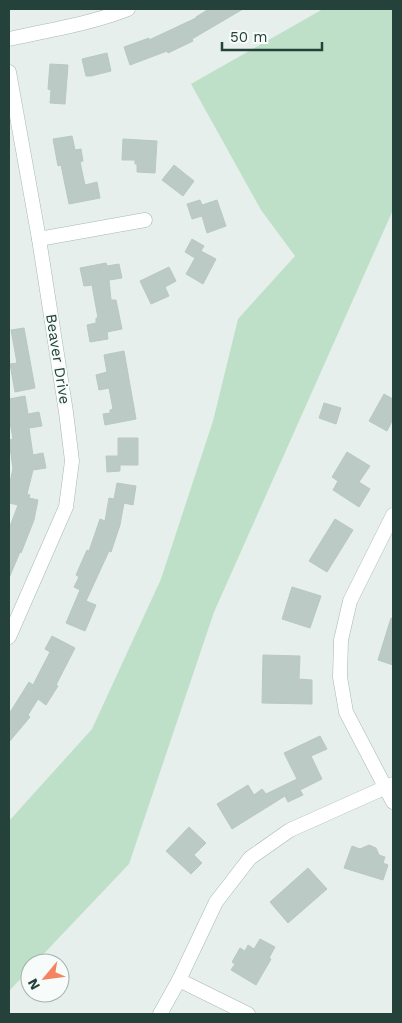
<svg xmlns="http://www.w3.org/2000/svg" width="402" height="1023" viewBox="0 0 402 1023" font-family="'Work Sans',sans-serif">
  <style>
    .grass { fill: #bfe0c8 }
    .building { fill: #bbcac4; stroke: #b8c9c2 }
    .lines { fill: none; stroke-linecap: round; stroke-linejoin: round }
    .minor-casing { stroke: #a8b8b2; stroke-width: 15 }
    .minor { stroke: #fff; stroke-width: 14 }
    .labels { text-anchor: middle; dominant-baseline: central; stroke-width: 4; stroke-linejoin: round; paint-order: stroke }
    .street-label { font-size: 15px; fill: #24423a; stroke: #f7fbf9 }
  </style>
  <rect width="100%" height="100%" fill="#e6efeb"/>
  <polygon class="grass" points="323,9 393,9 393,210 214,612 129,864 35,963 30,963 30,969 9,991 9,821 92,729 161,579 213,421 238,319 295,256 261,210 191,84"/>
  <g class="building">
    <polygon points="209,9 243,9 192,39 193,41 168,53 167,51 130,65 124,47 149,38 149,40 196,18 196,17"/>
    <polygon points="107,53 111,71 91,76 86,76 82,59"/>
    <polygon points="50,64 68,65 65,104 50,103 51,90 48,89"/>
    <polygon points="72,136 75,150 81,149 83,161 80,162 85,185 97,182 100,198 69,204 61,165 58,166 53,139"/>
    <polygon points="123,139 157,141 155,173 137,172 137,164 135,164 135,160 122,160"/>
    <polygon points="174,165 194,181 183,196 162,180"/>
    <polygon points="200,200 202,205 217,200 226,226 207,233 202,216 192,219 187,204"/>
    <polygon points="192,239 204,246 201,251 216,259 203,284 186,274 195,258 185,252"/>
    <polygon points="106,263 107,266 119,264 122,278 109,280 111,300 116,300 122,329 107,332 108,339 90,342 87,325 96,323 96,318 98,318 92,285 84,286 80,268"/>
    <polygon points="169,267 176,281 165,287 169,296 151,304 140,281"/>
    <polygon points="24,328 35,388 15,392 10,364 17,363 11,330"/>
    <polygon points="124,351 136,419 105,425 103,414 110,413 110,410 113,409 109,388 99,390 96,375 107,372 104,355"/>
    <polygon points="384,394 393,399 393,419 387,431 369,421"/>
    <polygon points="25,396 28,414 39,412 42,426 29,428 33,455 43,453 46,468 33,470 27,494 30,495 29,498 38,500 34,520 21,553 20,552 9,578 9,529 18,505 9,503 9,486 13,469 9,440 13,439 9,417 9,399"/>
    <polygon points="324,403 341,408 336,424 319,418"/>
    <polygon points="118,438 138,438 138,465 120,465 120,471 107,472 106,456 118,456"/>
    <polygon points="347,452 370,466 359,482 370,489 359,507 333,490 338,481 332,477"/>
    <polygon points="117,483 136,486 133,505 124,503 120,525 111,552 109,551 86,601 96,605 85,631 66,623 80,590 74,587 79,577 76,575 87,550 89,551 100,519 105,521 109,498 114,499"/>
    <polygon points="335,519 353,530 327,572 309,561"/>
    <polygon points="292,587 321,596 310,628 282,619"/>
    <polygon points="391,618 393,619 393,665 378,660"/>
    <polygon points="52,636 75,648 56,685 58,686 46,705 38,699 28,715 30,717 9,742 9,714 29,682 33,685 50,652 45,649"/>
    <polygon points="263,655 300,656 299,679 312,680 312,704 262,703"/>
    <polygon points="320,736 327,749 311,756 322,779 300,790 303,795 288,802 285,796 232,829 217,804 248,785 254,795 262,789 266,794 297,779 284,753"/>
    <polygon points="189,827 206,843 194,855 202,863 191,874 166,851"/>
    <polygon points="369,845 376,848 379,855 385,857 383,863 388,865 383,880 344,868 352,846 360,849"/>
    <polygon points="308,868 327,889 288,923 270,902"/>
    <polygon points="260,939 275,947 269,958 271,959 256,985 231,970 235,964 232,962 240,948 245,951 248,945 254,949"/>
  </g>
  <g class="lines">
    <g class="minor-casing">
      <g id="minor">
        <path d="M9 39C49 30 90 24 128 9"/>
        <polyline points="9,72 39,239 66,412 72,461 66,507 9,637"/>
        <polyline points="39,239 145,220"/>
        <polyline points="393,515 350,601 341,640 340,677 346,712 393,802"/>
        <polyline points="179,980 248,1014"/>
        <polyline points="160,1014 179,980 216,902 250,858 290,830 393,784"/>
      </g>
    </g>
    <use href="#minor" class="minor"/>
  </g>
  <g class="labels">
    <g class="street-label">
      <text transform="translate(58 359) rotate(81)">Beaver Drive</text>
    </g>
  </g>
  <rect width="402" height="1023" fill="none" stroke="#24423a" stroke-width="20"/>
  <g transform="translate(45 978) rotate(241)"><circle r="24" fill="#f7fbf9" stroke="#a3b1ad"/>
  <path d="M0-4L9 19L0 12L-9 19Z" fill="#f4845f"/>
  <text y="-8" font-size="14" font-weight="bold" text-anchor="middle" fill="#24423a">N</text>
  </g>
  <path d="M222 42v8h100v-8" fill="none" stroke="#24423a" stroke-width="2.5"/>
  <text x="230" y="42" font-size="15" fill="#24423a" stroke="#f7fbf9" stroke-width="4" paint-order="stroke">50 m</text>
</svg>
